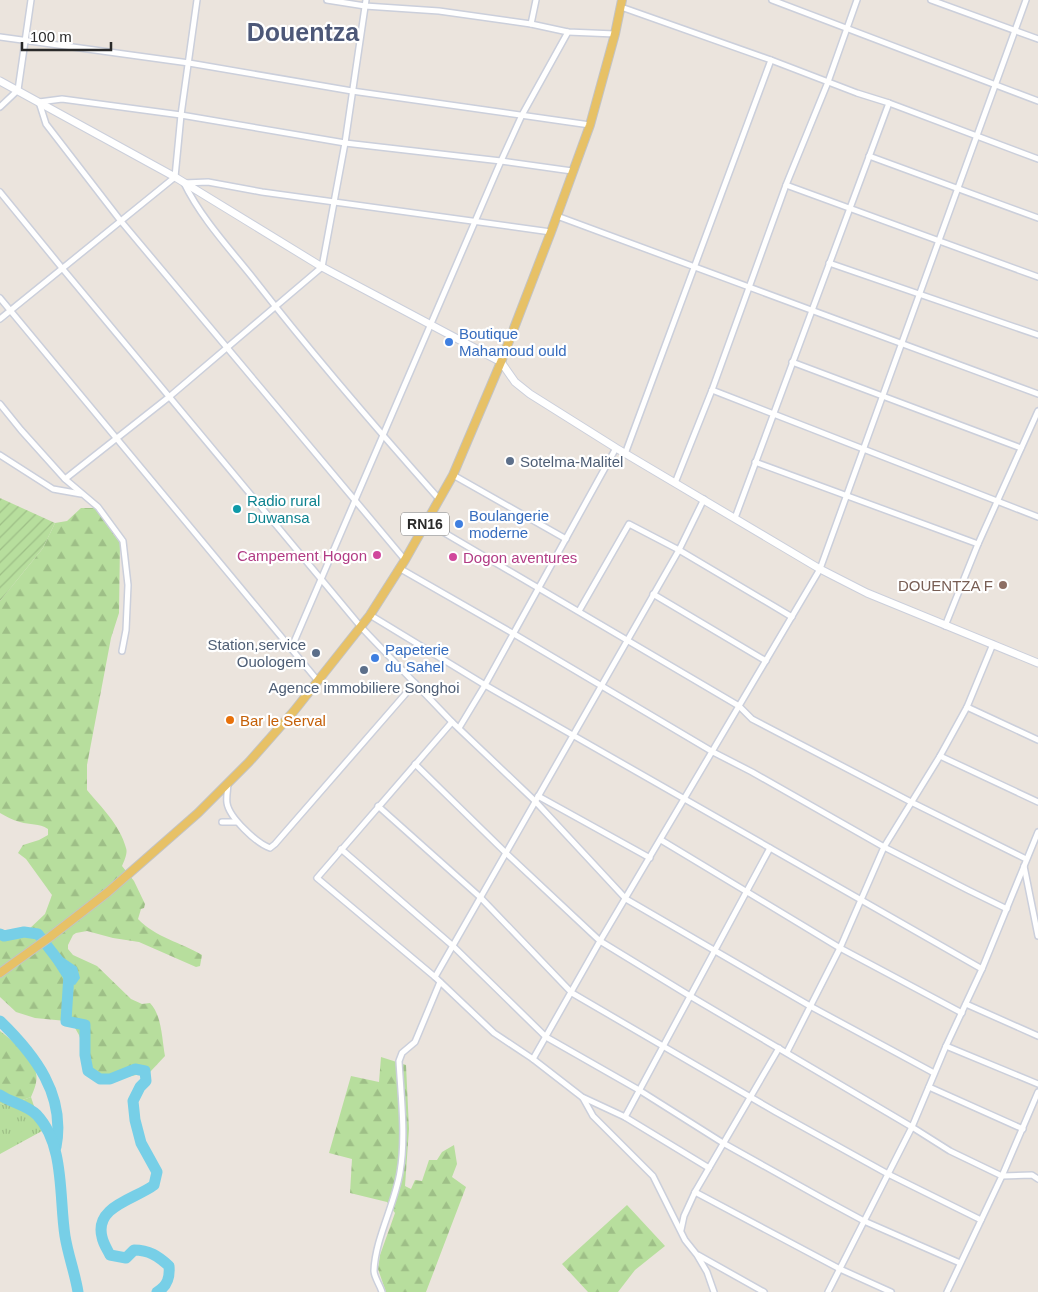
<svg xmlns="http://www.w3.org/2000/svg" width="1038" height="1292" viewBox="0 0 1038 1292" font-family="Arial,sans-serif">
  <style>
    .grass { fill: url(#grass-tufts) }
    .forest { fill: url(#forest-firs) }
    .garden { fill: url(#garden-furrows) }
    .water { fill: #77cfe7 }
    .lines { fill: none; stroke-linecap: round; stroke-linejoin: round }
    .river { stroke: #77cfe7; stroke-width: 11 }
    .minor-casing { stroke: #cbcfdb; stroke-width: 8 }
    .secondary-casing { stroke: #cbcfdb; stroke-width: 9 }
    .primary-casing { stroke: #c3c3c3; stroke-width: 10 }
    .minor { stroke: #fff; stroke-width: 5 }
    .secondary { stroke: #fff; stroke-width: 7 }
    .primary { stroke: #e7c166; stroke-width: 8 }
    .shop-dot { fill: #3f7fe0; stroke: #fff; stroke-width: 2 }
    .service-dot { fill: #5c6f8a; stroke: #fff; stroke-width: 2 }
    .culture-dot { fill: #0f9aa8; stroke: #fff; stroke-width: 2 }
    .hotel-dot { fill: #d1479c; stroke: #fff; stroke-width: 2 }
    .education-dot { fill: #8d6e63; stroke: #fff; stroke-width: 2 }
    .food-dot { fill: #e8710a; stroke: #fff; stroke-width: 2 }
    .labels { text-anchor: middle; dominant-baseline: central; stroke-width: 4.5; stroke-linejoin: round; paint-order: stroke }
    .shield { fill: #fff; stroke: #6a6a6a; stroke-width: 1 }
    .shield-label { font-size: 14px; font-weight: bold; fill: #2a2a2a }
    .shop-label { font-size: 15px; fill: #366cbe; stroke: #fff; text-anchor: start }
    .service-label { font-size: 15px; fill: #4e5e75; stroke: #fff; text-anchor: start }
    .culture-label { font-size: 15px; fill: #0d838f; stroke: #fff; text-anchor: start }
    .hotel-label { font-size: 15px; fill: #b23c85; stroke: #fff; text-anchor: end }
    .education-label { font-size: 15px; fill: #785e54; stroke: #fff; text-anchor: end }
    .food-label { font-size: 15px; fill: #c56008; stroke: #fff; text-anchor: start }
    .town-label { font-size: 25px; font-weight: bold; fill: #4d5878; stroke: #fff }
  </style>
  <defs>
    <pattern id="grass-tufts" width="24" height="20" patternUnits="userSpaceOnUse" patternTransform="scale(1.25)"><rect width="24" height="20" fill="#b7de9d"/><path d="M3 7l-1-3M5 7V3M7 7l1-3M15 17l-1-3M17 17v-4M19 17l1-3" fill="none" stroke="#9ebf87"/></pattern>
    <pattern id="forest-firs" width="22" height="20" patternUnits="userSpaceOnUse" patternTransform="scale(1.25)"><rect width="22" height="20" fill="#b7de9d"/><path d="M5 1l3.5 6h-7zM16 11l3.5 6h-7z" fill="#9ebf87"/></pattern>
    <pattern id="garden-furrows" width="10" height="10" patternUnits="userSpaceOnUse" patternTransform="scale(1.25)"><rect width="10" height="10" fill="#b7de9d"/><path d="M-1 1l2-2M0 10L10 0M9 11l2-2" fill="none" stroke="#9ebf87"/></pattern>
  </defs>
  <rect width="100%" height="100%" fill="#ebe4dd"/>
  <polygon class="grass" points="31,1097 42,1131 0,1154 0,1103 6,1106"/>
  <g class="forest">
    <path d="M81 508H95L120 543 119 613 111 638 87 765V790C101 807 120 825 126 848 128 853 124 861 122 866L134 881 145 904 144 908 141 909 138 919C155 937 182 943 202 955L200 966 196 967 139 942 113 938 87 931 76 933 73 935 68 945V949L73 955 97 966 131 999 142 1004 150 1003C162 1015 162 1040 165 1056L150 1072 99 1083 90 1068 79 1035 75 1028 66 1021 35 1018 16 1012 0 997V937L27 931 45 914 52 895 26 859 18 853 23 845 39 840 48 835V829C39 823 30 825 20 822 12 820 6 816 0 813V601L43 548 55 523 67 521Z"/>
    <path d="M0 1031C11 1039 34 1059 36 1073 38 1081 34 1090 31 1097L6 1106 0 1103Z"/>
    <polygon points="381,1057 406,1065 409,1129 405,1186 411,1189 415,1180 422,1181 429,1160 437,1160 442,1152 454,1145 457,1164 452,1177 466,1187 426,1292 386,1292 378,1269 380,1255 395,1213 387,1202 350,1193 352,1159 329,1153 351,1076 379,1082"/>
    <polygon points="627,1205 665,1246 635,1270 618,1292 588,1292 562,1264"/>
  </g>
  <polygon class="garden" points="0,498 55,523 43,548 0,601"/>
  <polygon class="water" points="58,954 77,967 80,978 75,985 65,981 51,959"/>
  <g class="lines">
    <g class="river">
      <path d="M0 934 4 936 24 932 38 934 69 974 66 1021 85 1025V1055L88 1071 100 1079H110L135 1069 145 1071 146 1081 140 1087 133 1101 135 1120 141 1143 157 1172 154 1185C136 1199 94 1206 102 1237 103 1243 107 1249 110 1255L126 1258 134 1250C149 1250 158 1256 169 1266 170 1277 168 1286 157 1292"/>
      <path d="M0 1021C35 1055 66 1095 56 1147"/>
      <path d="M0 1095C12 1103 27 1105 37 1115 65 1145 59 1198 65 1236 68 1255 75 1273 78 1292"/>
    </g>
    <g class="minor-casing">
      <g id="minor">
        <polyline points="327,0 365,6 439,11 531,24 568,32 615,34"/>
        <polyline points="772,0 1038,101"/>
        <polyline points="931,0 1038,39"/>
        <polyline points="621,7 771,60 857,93 889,103 1038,159"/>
        <polyline points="531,24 536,0"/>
        <polyline points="0,37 189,63 352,91 590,125"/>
        <polyline points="0,107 18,90 31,0"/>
        <polyline points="869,156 1038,218"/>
        <polyline points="786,185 1038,277"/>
        <polyline points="0,192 62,268 361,627 452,722 535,801 626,899 810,1006 934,1073"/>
        <polyline points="557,216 1038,394"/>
        <polyline points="829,263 1038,335"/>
        <polyline points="0,298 318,681"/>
        <polyline points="0,319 175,177 181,115 197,0"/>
        <polyline points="792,362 1021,448"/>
        <polyline points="712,390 1038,517"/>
        <polyline points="0,404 21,430 65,479 98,507 123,541 128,585 126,630 122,651"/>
        <polyline points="625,454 771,60"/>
        <polyline points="0,455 53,489 81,494"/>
        <polyline points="755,462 978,544"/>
        <polyline points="453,475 566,539"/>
        <polyline points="65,479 169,397 322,267 345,143 366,0"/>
        <polyline points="675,483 712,390 786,185 828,82 857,0"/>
        <path d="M439 499C375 427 312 354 253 278 229 248 201 218 184 183L208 182 262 192 551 232"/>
        <polyline points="735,518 889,103"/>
        <polyline points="426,522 739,706 752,719 911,802 1026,859"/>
        <polyline points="405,560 120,220 46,124 39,102 62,99 181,115 345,143 501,161 572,171"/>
        <polyline points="399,568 514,634 713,752 752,772 884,847 968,890 1007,909"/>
        <polyline points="653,594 766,661"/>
        <polyline points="579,611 629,524 679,550 792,617"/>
        <polyline points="370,615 485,685 982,969"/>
        <polyline points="945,626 978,544 1038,411"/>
        <polyline points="291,649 501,161 522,115 568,32"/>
        <polyline points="967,707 1038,740"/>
        <polyline points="452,722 317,878 435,977 494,1033 533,1059 582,1097 625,1117 709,1168"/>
        <polyline points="459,728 485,685 616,448"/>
        <polyline points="940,756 1038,802"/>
        <polyline points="415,764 506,853 600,941 690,996 912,1127 950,1151 1002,1176 1032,1175 1038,1179"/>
        <path d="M228 783C228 789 226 796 227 803 229 817 256 843 270 848L275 844 415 683"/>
        <polyline points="538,796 650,858"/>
        <polyline points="378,806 480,897 572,993 776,1112 888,1174 981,1220"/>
        <polyline points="222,822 237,822"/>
        <polyline points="661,840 840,948 962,1013"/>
        <polyline points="341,849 453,946 546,1037 639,1090 723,1143 827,1201 864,1221 960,1263"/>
        <polyline points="1024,866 1038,936"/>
        <polyline points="435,977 679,550 704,499"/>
        <polyline points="966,1004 1038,1036"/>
        <polyline points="946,1046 1038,1084"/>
        <polyline points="787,1052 840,948 884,847 940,756 967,707 993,644"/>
        <polyline points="533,1059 600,941 820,569 1026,0"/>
        <polyline points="929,1087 1023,1129"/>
        <polyline points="583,1098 593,1116 653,1176 685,1240 697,1255 707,1272 714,1292"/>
        <polyline points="625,1117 770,848"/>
        <polyline points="695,1192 840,1269 891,1292"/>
        <polyline points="681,1230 684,1216 695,1192 779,1048"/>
        <polyline points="698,1255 764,1292"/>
        <path d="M382 1292C380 1285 374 1277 374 1271 375 1239 395 1204 400 1172 406 1138 401 1096 399 1061L402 1053 415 1042 440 982"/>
        <polyline points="828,1292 912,1127 946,1046 982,969 1038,832"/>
        <polyline points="947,1292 1002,1176 1038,1092"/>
      </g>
    </g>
    <g class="secondary-casing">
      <polyline id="secondary" points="0,81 175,177 322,267 501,362 515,382 530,394 616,448 820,569 867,593 1038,663"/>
    </g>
    <g class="primary-casing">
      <polyline id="primary" points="0,973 50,937 108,892 198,813 249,762 294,711 370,615 405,560 453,475 501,362 551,232 590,125 615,34 622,0"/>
    </g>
    <use href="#minor" class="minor"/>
    <use href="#secondary" class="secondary"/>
    <use href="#primary" class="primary"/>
  </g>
  <g class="shop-dot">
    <circle cx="449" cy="342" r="5"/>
    <circle cx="459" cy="524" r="5"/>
    <circle cx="375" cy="658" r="5"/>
  </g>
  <g class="service-dot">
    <circle cx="510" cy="461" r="5"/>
    <circle cx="316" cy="653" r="5"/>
    <circle cx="364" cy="670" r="5"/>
  </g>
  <circle class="culture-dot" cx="237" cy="509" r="5"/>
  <g class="hotel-dot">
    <circle cx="377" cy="555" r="5"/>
    <circle cx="453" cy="557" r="5"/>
  </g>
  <circle class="education-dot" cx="1003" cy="585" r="5"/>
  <circle class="food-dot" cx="230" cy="720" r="5"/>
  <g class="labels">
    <rect class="shield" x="401" y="512.5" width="48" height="23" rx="4"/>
    <g class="shield-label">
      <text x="425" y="524">RN16</text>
    </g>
    <g class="shop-label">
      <text x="459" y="333">Boutique<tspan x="459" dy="17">Mahamoud ould</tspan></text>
      <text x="469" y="515">Boulangerie<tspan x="469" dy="17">moderne</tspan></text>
      <text x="385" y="649">Papeterie<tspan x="385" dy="17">du Sahel</tspan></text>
    </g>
    <g class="service-label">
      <text x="520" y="461">Sotelma-Malitel</text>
      <text x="306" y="644" text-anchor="end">Station,service<tspan x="306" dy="17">Ouologem</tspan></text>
      <text x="364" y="687" text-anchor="middle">Agence immobiliere Songhoi</text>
    </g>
    <g class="culture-label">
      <text x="247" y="500">Radio rural<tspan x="247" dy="17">Duwansa</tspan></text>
    </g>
    <g class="hotel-label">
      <text x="367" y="555">Campement Hogon</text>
      <text x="463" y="557" text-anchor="start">Dogon aventures</text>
    </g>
    <g class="education-label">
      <text x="993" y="585">DOUENTZA F</text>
    </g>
    <g class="food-label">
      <text x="240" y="720">Bar le Serval</text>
    </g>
    <g class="town-label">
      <text x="303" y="32">Douentza</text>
    </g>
  </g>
  <path d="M22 42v8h89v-8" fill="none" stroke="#2a2a2a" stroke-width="2.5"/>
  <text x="30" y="42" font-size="15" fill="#2a2a2a" stroke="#ffffff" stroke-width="4" paint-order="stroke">100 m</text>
</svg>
